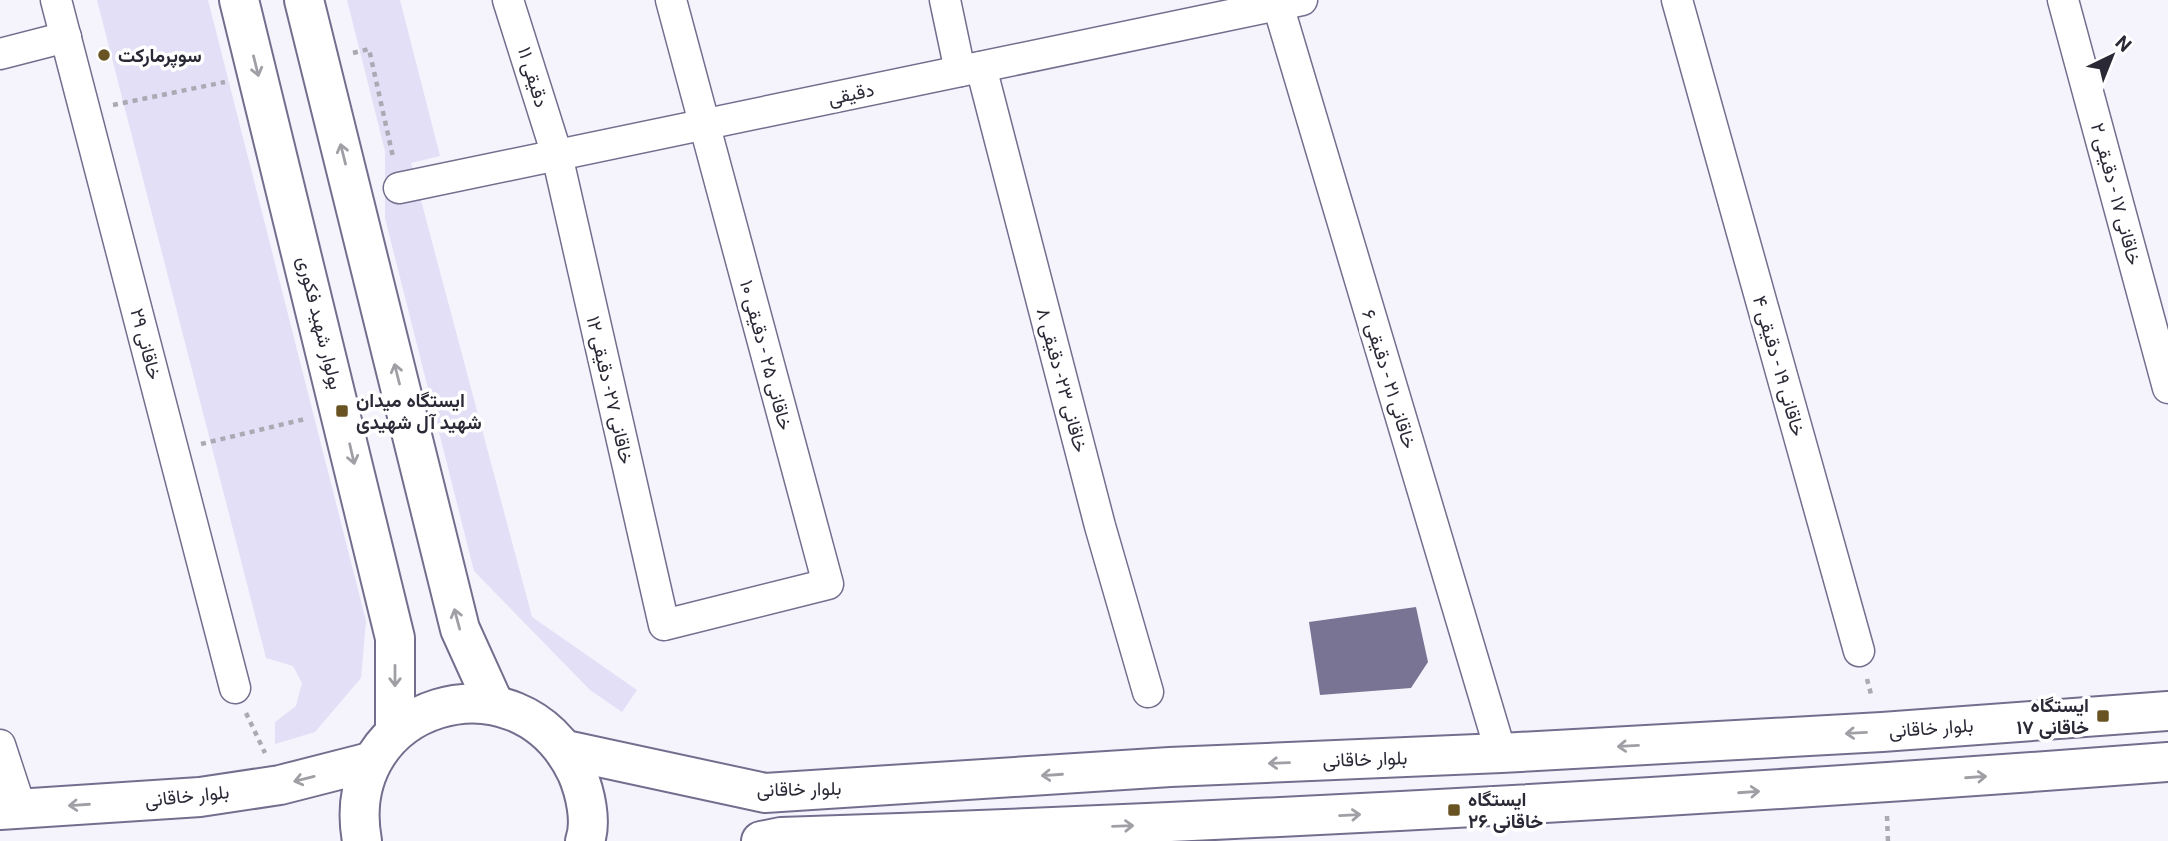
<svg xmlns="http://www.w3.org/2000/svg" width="2168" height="841" viewBox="0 0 2168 841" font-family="Roboto,Vazirmatn,sans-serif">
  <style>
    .green { fill: #e2dff6 }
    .building { fill: #797494 }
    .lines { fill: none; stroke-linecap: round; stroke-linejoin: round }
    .street-casing { stroke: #746e8e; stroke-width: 33 }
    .secondary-casing { stroke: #746e8e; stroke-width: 42 }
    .path { stroke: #abaab4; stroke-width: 4.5; stroke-dasharray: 5 5; stroke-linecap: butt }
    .street { stroke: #fff; stroke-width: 30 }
    .secondary { stroke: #fff; stroke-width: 38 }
    .oneway { stroke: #a09fa5 }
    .poi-dot { fill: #6a5323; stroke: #fff; stroke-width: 2.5 }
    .labels { text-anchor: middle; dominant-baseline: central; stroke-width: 7; stroke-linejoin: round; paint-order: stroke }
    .poi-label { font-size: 19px; font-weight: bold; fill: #2c2937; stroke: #fff; text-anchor: start }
    .street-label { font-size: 19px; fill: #2c2937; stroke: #fff }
  </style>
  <rect width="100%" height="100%" fill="#f5f4fc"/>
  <g class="green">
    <polygon points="97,0 208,0 366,621 361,678 315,732 275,744 275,722 296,706 302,683 293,666 266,658"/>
    <polygon points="347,0 400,0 440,156 411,163 532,617 637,690 622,712 590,690 474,571 385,218 385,151"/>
  </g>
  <polygon class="building" points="1416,607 1428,662 1411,688 1320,695 1309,622"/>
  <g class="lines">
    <g class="street-casing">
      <g id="street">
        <polyline points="56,0 235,688"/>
        <polyline points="508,0 557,155 664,625 828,584 671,0"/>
        <polyline points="945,0 960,71"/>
        <polyline points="1677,0 1859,651"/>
        <polyline points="2063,0 2168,388"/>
        <polyline points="1278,5 1501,753"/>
        <polyline points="0,54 66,37"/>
        <polyline points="981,67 1100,526 1148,692"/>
        <polyline points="399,188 1302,0"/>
        <polyline points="0,745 21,809"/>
      </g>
    </g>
    <g class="secondary-casing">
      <g id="secondary">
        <polyline points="239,0 395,638 395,731"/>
        <polyline points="304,0 460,629 494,704"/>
        <polyline points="566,750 765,793 1170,767 1501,753 1882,732 2168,711"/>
        <polyline points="0,810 200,797 280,785 370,762"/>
        <path d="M362 841C337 703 518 649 577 773 585 792 592 821 585 841"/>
        <path d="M761 841 781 837C1244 822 1706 797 2168 762"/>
      </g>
    </g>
    <g class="path">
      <polyline points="353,53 369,49 393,157"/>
      <polyline points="113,105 225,82"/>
      <polyline points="201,444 305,419"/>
      <polyline points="1867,679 1872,698"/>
      <polyline points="246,713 265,753"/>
      <polyline points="1887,816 1888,841"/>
    </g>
    <use href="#street" class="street"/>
    <use href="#secondary" class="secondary"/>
  </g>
  <defs><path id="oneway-shaft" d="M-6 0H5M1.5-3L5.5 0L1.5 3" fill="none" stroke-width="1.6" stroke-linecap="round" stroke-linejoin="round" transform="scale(1.75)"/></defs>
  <g class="oneway">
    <use href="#oneway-shaft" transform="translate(256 66) rotate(76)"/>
    <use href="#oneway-shaft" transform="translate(343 154) rotate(-104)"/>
    <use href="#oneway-shaft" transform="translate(397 374) rotate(-104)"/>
    <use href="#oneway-shaft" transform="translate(352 454) rotate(77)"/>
    <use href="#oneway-shaft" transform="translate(457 619) rotate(-105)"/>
    <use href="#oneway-shaft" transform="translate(395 676) rotate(90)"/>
    <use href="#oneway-shaft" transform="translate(1856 733) rotate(177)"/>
    <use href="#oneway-shaft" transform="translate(1628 746) rotate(177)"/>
    <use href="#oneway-shaft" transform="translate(1279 763) rotate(178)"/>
    <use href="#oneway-shaft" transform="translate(1052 775) rotate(176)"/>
    <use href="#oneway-shaft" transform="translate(1976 777) rotate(-4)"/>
    <use href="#oneway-shaft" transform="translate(304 779) rotate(166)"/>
    <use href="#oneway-shaft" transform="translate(1749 792) rotate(-4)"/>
    <use href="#oneway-shaft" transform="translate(79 805) rotate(176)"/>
    <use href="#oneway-shaft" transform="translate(1350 815) rotate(-3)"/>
    <use href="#oneway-shaft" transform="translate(1123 826) rotate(-2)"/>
  </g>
  <g class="poi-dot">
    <circle cx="104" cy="55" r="7"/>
    <rect x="335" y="404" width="14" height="14" rx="3.5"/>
    <rect x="2096" y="709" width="14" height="14" rx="3.5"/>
    <rect x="1447" y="803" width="14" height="14" rx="3.5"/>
  </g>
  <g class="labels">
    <g class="poi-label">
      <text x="118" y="55">سوپرمارکت</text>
      <text x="356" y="400">ایستگاه میدان<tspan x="356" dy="22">شهید آل شهیدی</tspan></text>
      <text x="2089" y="705" text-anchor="end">ایستگاه<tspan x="2089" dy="22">خاقانی ۱۷</tspan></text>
      <text x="1468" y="799">ایستگاه<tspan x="1468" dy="22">خاقانی ٢۶</tspan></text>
    </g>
    <g class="street-label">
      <text transform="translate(533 77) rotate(73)">دقیقی ۱۱</text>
      <text transform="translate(851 94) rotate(-12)">دقیقی</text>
      <text transform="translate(2116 194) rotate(75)">خاقانی ۱۷ - دقیقی ۲</text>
      <text transform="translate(320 323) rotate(76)">بولوار شهید فکوری</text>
      <text transform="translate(146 344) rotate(75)">خاقانی ۲۹</text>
      <text transform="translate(766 355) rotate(75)">خاقانی ۲۵ - دقیقی ۱۰</text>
      <text transform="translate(1779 366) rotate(74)">خاقانی ۱۹ - دقیقی ۴</text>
      <text transform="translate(1389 379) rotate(73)">خاقانی ۲۱ - دقیقی ۶</text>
      <text transform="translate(1062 380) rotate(75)">خاقانی ۲۳- دقیقی ۸</text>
      <text transform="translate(610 390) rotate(77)">خاقانی ۲۷- دقیقی ۱۲</text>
      <text transform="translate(1931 728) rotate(-4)">بلوار خاقانی</text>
      <text transform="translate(1365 759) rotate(-2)">بلوار خاقانی</text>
      <text transform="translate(799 789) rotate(-1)">بلوار خاقانی</text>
      <text transform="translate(187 796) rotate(-6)">بلوار خاقانی</text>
    </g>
  </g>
  <g transform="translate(2112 56) rotate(43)" stroke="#ffffff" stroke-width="5" paint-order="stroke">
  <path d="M0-5L12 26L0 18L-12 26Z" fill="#2c2937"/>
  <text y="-10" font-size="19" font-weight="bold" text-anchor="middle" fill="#2c2937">N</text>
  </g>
</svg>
